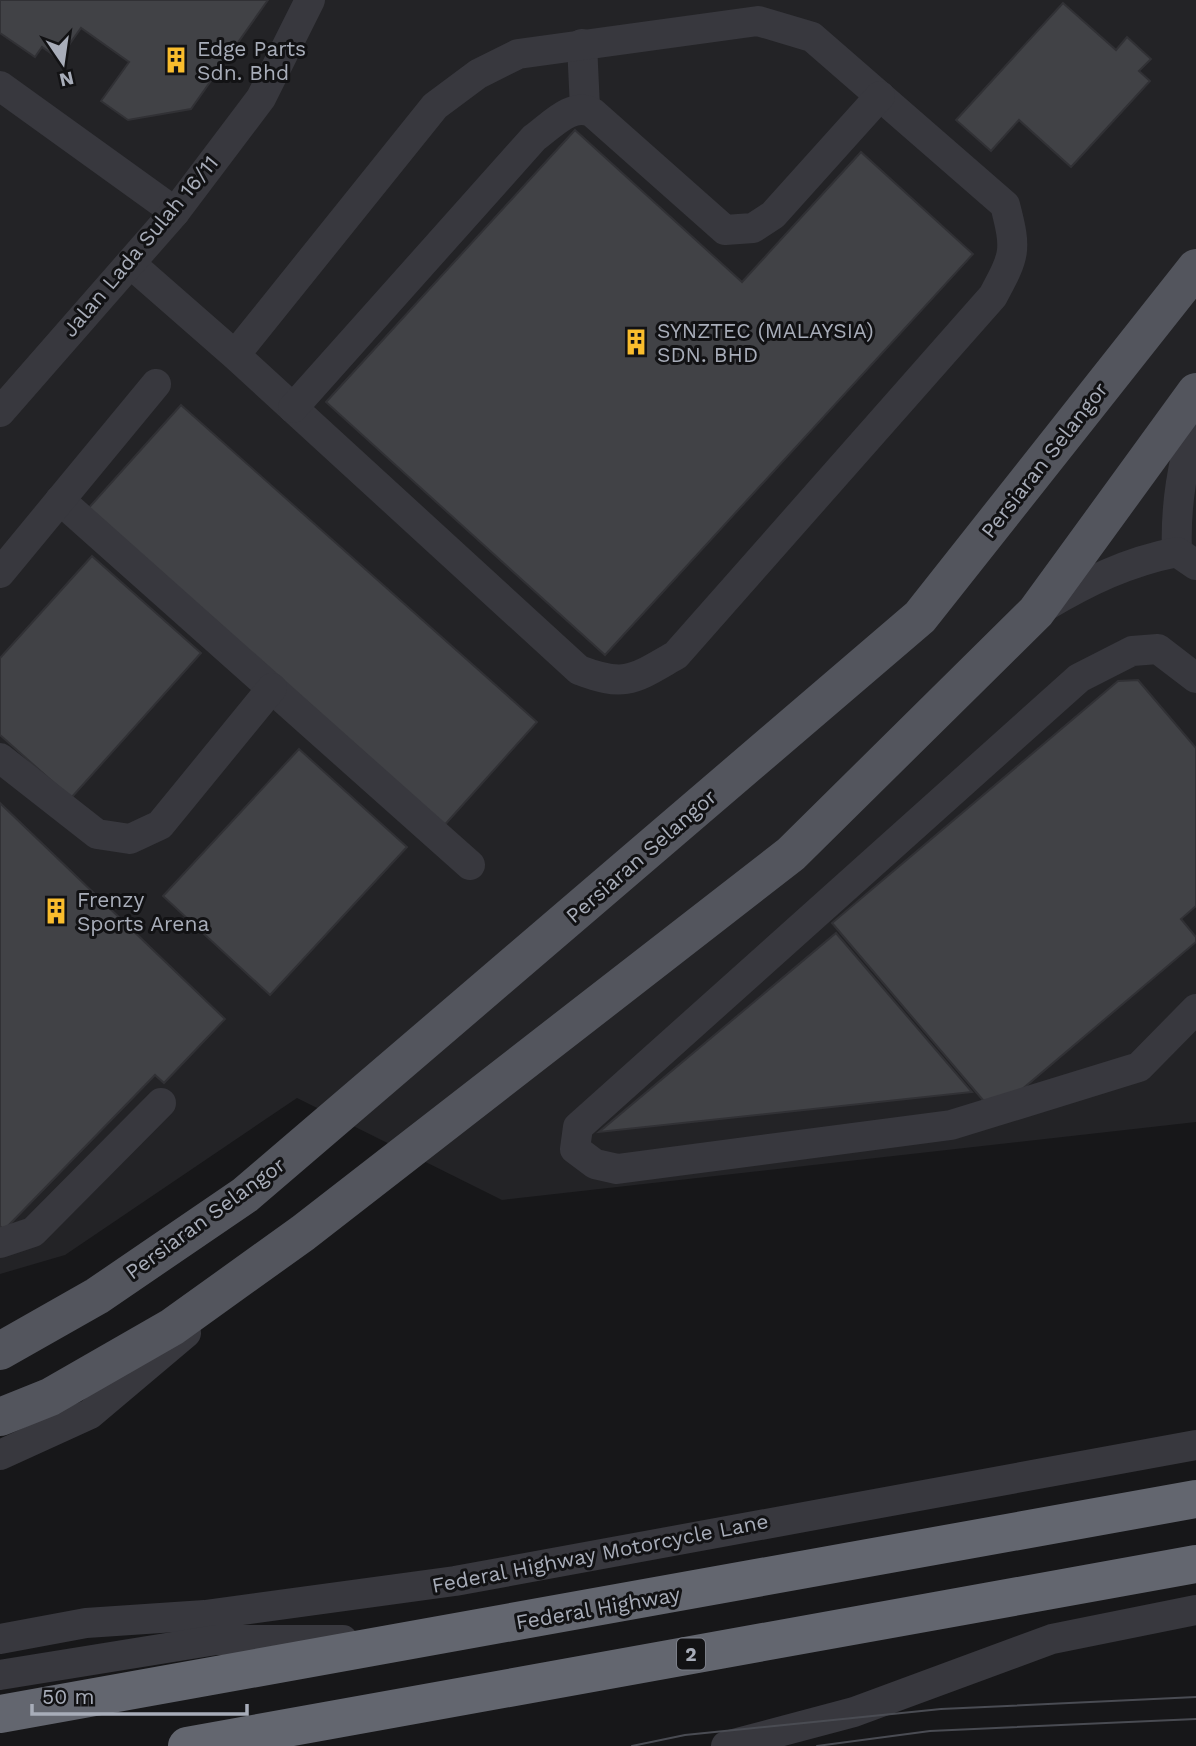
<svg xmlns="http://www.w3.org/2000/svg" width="1196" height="1746" viewBox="0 0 1196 1746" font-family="'Work Sans',sans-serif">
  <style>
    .built { fill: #232326 }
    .building { fill: #414246; stroke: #313135; stroke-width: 2 }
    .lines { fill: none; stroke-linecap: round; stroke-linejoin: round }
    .minor { stroke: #38383e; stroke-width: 30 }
    .major { stroke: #53555d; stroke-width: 38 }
    .highway { stroke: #63666f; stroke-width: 38 }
    .tram { stroke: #4a4c53; stroke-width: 2 }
    .labels { text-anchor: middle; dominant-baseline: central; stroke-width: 6; stroke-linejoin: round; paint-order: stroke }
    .shield { fill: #121214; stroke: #7b7e88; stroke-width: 2 }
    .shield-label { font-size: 19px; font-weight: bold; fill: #a8adb9 }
    .poi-label { font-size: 21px; fill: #a8adb9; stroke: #121214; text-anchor: start }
    .street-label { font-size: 21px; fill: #a8adb9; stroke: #121214 }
  </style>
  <rect width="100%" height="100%" fill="#171719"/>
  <polygon class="built" points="0,0 1196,0 1196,1122 502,1200 297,1098 65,1255 0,1274"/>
  <g class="building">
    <polygon points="0,0 268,0 191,109 128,120 101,101 129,62 81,28 59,59 42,47 35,57 0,33"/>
    <polygon points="1063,3 1116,50 1127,37 1151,59 1139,71 1150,81 1071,167 1019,120 991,151 956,120"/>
    <polygon points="575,130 742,282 861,152 973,254 605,655 326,402"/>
    <polygon points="181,405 537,722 441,829 85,512"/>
    <polygon points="92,556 201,653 71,798 0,735 0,658"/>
    <polygon points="1138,680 1196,748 1196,906 1181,919 1196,937 1196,942 994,1113 832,923 1118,681"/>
    <polygon points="299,749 407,847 270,995 163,896"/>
    <polygon points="0,803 225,1019 164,1083 155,1075 4,1230 0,1226"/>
    <polygon points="836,933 972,1092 599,1132"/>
  </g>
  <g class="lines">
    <g class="minor">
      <polyline points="582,44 585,108"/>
      <polyline points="0,86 175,212"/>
      <path d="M131 264 235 355 579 670C626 688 634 679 676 655L993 296C1015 255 1017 251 1005 205L812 37 758 21 518 54 478 74 435 106 235 355"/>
      <path d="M293 408 534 138C551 126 572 101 593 113L725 230 753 228 773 215 880 96"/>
      <polyline points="0,412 175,212 261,98 310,0"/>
      <polyline points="60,500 470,865"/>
      <path d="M1177 552C1175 504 1183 463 1196 416"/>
      <polyline points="0,573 156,384"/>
      <path d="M1044 607C1088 581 1127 562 1177 552L1196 565"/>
      <polyline points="1196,678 1158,649 1132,651 1079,678 578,1127 575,1149 595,1164 617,1169 951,1125 1139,1067 1196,1009"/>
      <polyline points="0,758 97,834 130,839 160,825 272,688"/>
      <polyline points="0,1243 33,1232 161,1103"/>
      <polyline points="0,1455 90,1414 186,1333"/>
      <polyline points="0,1639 86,1623 205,1615 455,1581 1196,1445"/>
      <polyline points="0,1675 216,1640 343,1640"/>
      <polyline points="726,1746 854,1712 1052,1639 1196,1610"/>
    </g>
    <g class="major">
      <polyline points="0,1351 97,1296 245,1195 920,617 1196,268"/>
      <polyline points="0,1417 50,1397 172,1327 303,1233 791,854 1036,612 1196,392"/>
    </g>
    <g class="highway">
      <polyline points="0,1714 1196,1499"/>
      <polyline points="187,1746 1196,1564"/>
    </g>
    <g class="tram">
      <polyline points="632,1746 685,1735 941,1709 1196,1697"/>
      <polyline points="817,1746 930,1731 1196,1719"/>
    </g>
  </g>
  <defs>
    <g id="building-bare" transform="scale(2.1)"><path d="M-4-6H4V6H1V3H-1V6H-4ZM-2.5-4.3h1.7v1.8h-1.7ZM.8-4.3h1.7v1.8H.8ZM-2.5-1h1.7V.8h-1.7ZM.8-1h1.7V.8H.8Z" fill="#fabd2d" stroke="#121214" stroke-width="2.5" paint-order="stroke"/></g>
  </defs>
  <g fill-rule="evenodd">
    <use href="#building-bare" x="176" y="60"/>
    <use href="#building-bare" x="636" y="342"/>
    <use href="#building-bare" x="56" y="911"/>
  </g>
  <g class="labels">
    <rect class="shield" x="677" y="1638.5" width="28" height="31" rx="5"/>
    <g class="shield-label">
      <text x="691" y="1654">2</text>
    </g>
    <g class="poi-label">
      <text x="197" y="48">Edge Parts<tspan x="197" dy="24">Sdn. Bhd</tspan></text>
      <text x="657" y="330">SYNZTEC (MALAYSIA)<tspan x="657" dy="24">SDN. BHD</tspan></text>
      <text x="77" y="899">Frenzy<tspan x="77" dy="24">Sports Arena</tspan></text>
    </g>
    <g class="street-label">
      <text transform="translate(140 246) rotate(-50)">Jalan Lada Sulah 16/11</text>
      <text transform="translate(1044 460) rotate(-52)">Persiaran Selangor</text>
      <text transform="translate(641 856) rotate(-41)">Persiaran Selangor</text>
      <text transform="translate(205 1218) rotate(-36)">Persiaran Selangor</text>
      <text transform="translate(600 1553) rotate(-11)">Federal Highway Motorcycle Lane</text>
      <text transform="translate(598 1608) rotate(-10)">Federal Highway</text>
    </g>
  </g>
  <g transform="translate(63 63) rotate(167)" stroke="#121214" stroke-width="5" paint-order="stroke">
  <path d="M0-5L12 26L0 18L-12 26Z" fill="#a8adb9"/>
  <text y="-10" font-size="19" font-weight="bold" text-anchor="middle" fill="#a8adb9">N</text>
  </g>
  <path d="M32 1704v10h215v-10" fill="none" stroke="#a8adb9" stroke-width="3.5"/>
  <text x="42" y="1704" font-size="21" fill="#a8adb9" stroke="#121214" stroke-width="5" paint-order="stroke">50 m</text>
</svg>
